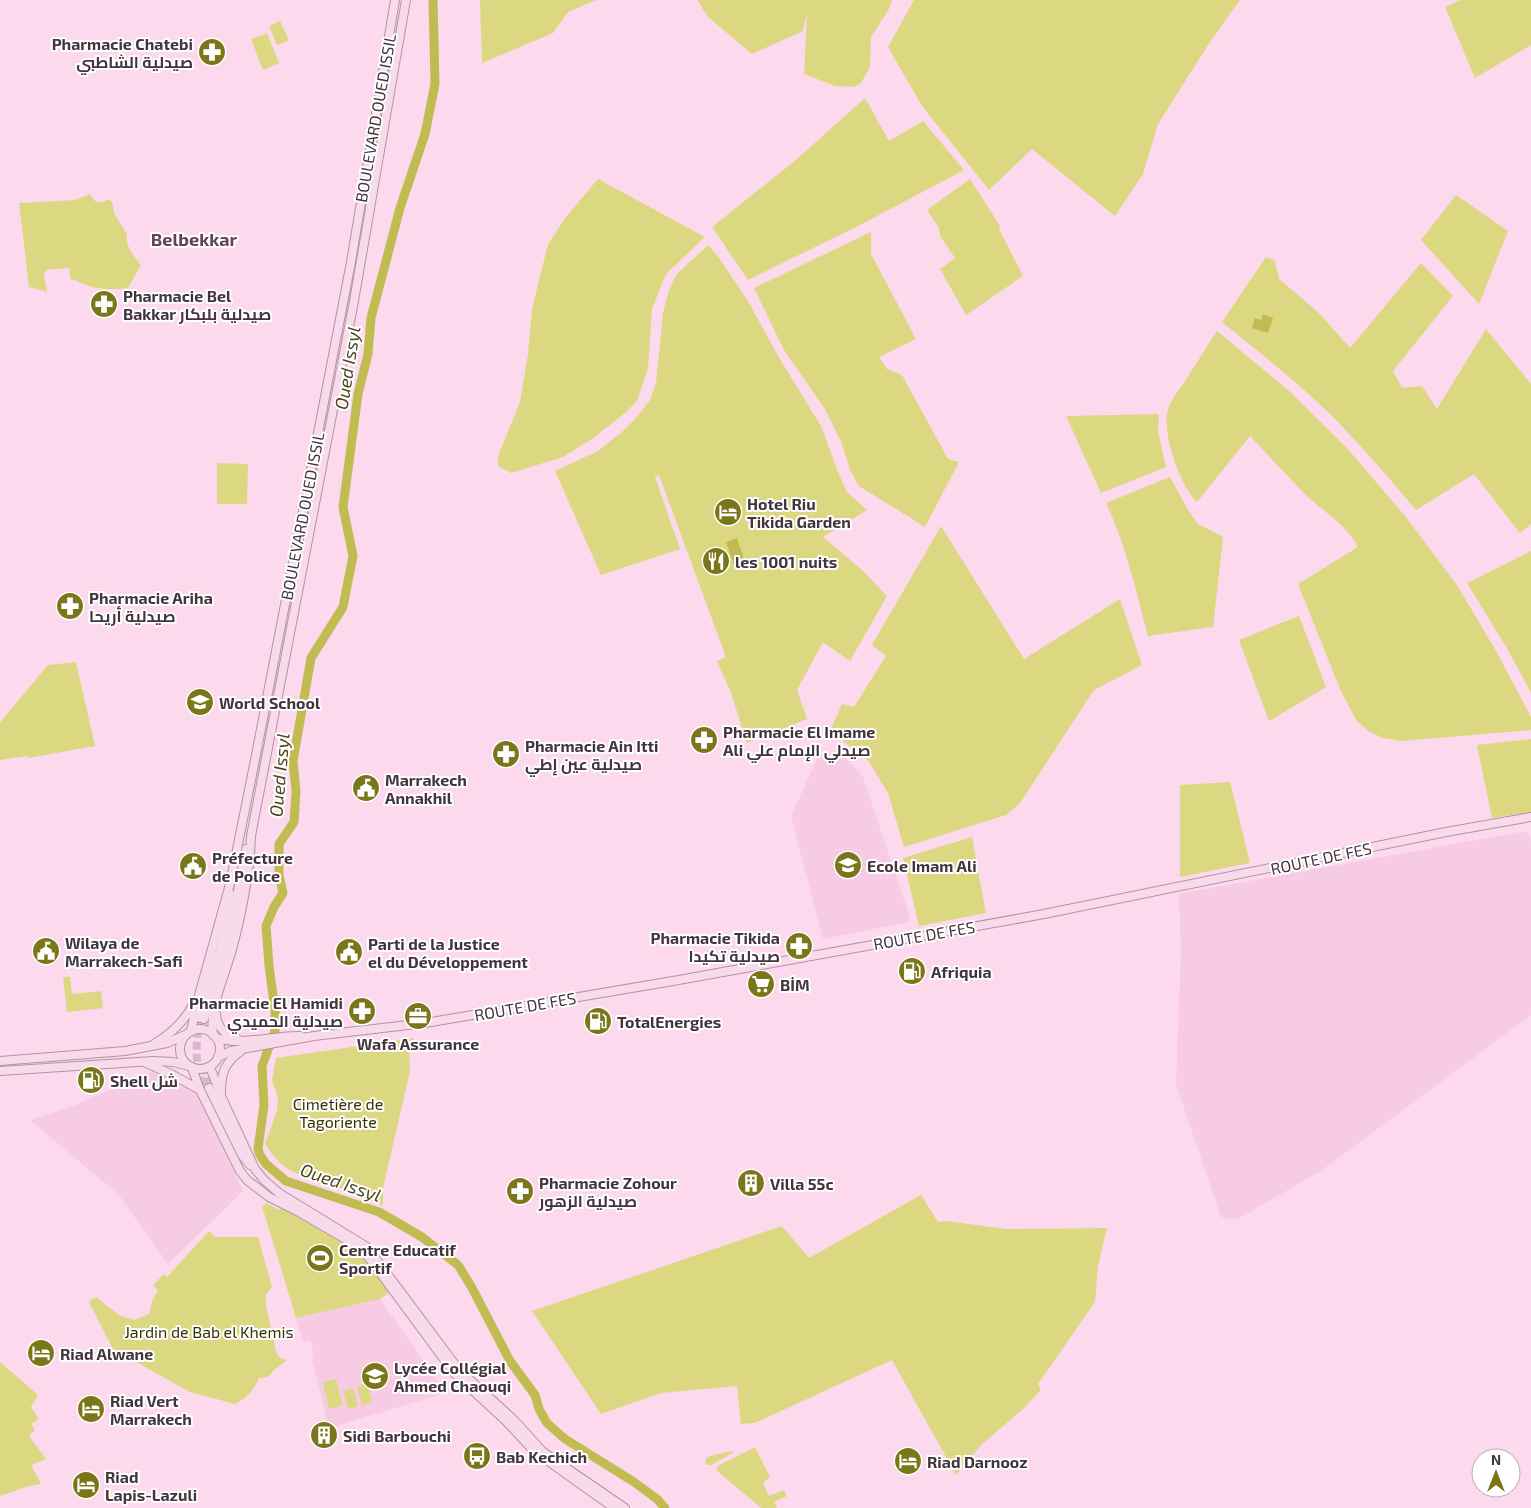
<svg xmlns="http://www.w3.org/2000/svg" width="1531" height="1508" viewBox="0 0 1531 1508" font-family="'Exo 2',Cairo,sans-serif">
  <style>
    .built { fill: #f6cbe3 }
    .green { fill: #dcd882 }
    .water { fill: #c1bc52 }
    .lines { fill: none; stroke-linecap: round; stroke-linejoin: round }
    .river { stroke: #c1bc52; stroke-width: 9 }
    .major-tunnel { stroke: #d8b8ca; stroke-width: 8; stroke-dasharray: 8 4; stroke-linecap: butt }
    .major-casing { stroke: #b591a6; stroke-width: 10 }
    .major { stroke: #f8dbeb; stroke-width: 8 }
    .labels { text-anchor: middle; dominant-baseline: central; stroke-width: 4; stroke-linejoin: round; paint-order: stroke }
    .poi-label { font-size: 16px; font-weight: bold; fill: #43353d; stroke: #fff; text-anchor: start }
    .street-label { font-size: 16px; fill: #43353d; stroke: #fff }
    .park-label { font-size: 16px; fill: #353304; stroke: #fff }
    .neighbourhood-label { font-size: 18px; font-weight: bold; fill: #624555; stroke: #fff }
    .water-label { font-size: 18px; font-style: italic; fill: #4a481c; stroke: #fff }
  </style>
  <rect width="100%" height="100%" fill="#fdd9ed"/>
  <g class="built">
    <polygon points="834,752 849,761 863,777 909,914 909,922 823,939 791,816 819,755"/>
    <polygon points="1526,831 1531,841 1531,1015 1322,1170 1236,1220 1221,1217 1176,1084 1181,950 1179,894"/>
    <polygon points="155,1070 195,1090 243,1191 168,1264 119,1195 30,1120 73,1106"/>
    <polygon points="380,1299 446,1393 329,1428 312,1359 314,1355 310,1341 303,1342 296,1318"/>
  </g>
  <g class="green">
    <polygon points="480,0 596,0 568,12 553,33 482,63"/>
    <polygon points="697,0 892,0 889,9 871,37 870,67 861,83 854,87 835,86 804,74 807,12 803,31 752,54 708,17"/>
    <polygon points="914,0 1240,0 1210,42 1158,124 1143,174 1115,216 1032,149 989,190 922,106 888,47"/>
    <polygon points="1461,0 1531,0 1531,45 1475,78 1445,7"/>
    <polygon points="280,21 289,40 277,45 269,26"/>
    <polygon points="267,33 279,63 263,70 251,39"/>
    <polygon points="865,98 889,141 923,121 964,170 860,225 748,280 712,227 796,160"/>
    <polygon points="598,179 705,237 666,274 652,309 648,368 637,401 625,413 592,439 563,457 511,473 498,466 498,456 520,402 528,354 532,309 548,244 566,217"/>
    <polygon points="970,179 1000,226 999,229 1023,276 966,315 940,269 955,258 940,236 939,228 927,210"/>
    <path d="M90 194 96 202H104L108 199 112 202 114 213 127 234C125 245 132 254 141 265L128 288C111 290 90 290 74 279L71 281 69 268 46 270 44 275 47 292 29 287 19 203 75 200Z"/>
    <polygon points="1456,195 1508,231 1479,304 1421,240"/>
    <polygon points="871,232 871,254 916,339 879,357 887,369 902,375 948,459 959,462 925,527 859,486 850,470 842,444 825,409 784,350 754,288"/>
    <polygon points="708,245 719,258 748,301 778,356 821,426 838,472 847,492 867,510 823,537 861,569 887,596 850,661 824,643 822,644 797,690 807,719 747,743 731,693 717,661 726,657 659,475 655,477 680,549 601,575 555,471 598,451 623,431 637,417 650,400 656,383 663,313 668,293 676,275"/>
    <path d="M1266 257 1275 261 1279 279 1320 314 1350 348 1421 263 1453 296 1393 371 1402 388 1422 386 1437 409 1486 329 1531 384V524L1520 533 1474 474 1416 510C1390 479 1363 448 1335 419 1300 384 1260 353 1222 322Z"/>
    <path d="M1217 331 1288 390 1347 448 1405 516 1457 585 1496 651 1531 717V730L1402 741 1383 738 1370 732 1356 720 1340 689 1298 584 1358 547C1346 525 1327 514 1309 498 1289 478 1270 457 1250 436L1197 502C1180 486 1161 432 1168 409 1171 400 1178 391 1184 383 1195 365 1206 348 1217 331Z"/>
    <polygon points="1159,414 1158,432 1166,467 1101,493 1066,416"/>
    <polygon points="217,463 248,464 247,504 217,504"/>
    <path d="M1170 477 1188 510 1198 524 1223 537 1213 627 1148 636C1136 591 1126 545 1106 503Z"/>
    <polygon points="941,526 1024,659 1120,599 1142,665 1094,690 1020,803 1006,815 904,847 888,793 868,760 830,731 842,704 854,707 886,656 872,645"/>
    <polygon points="1531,551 1531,693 1508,650 1467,583"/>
    <polygon points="1299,616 1326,687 1269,721 1239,640"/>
    <polygon points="76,662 95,746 28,758 27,756 0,760 0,724 2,720 48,665"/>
    <polygon points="1531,739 1531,812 1492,818 1477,745"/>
    <polygon points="1230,782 1250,863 1180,877 1180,785"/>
    <polygon points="972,837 986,913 919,926 903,858"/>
    <polygon points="63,977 70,977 72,994 101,991 103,1008 67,1012"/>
    <path d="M414 1038 409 1052 410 1071 383 1188V1206C367 1199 352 1192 336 1186 304 1174 285 1177 265 1144L277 1111 278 1097 272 1080 276 1058Z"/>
    <polygon points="921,1195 938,1222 946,1221 1007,1229 1107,1228 1098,1266 1095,1302 1038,1384 1041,1390 1023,1409 981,1445 956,1475 892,1360 755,1423 741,1424 737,1386 661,1393 601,1414 532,1311 782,1226 809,1258"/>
    <path d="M267 1203 279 1210 282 1208C302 1219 347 1238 361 1253 363 1256 369 1269 373 1274L377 1273 390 1292 380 1299 296 1318 262 1206Z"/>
    <path d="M209 1231 215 1237H258L272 1287 266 1295V1305L276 1352 280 1358 287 1360 275 1369 268 1377 259 1378C253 1391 248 1398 235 1404L190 1392 113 1349 89 1302 96 1297 120 1316 135 1320 149 1314 152 1301 158 1291 153 1285 164 1274 167 1277Z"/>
    <polygon points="0,1362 38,1395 31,1407 39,1419 31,1424 35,1430 29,1436 46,1459 31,1465 41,1484 29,1486 0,1496"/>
    <polygon points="336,1379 343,1405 329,1409 323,1382"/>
    <polygon points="367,1384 372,1402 362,1405 357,1386"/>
    <polygon points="353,1388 358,1406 348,1409 343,1391"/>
    <polygon points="755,1447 770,1477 763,1483 769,1496 784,1490 787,1496 774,1502 777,1508 761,1508 716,1470 718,1466"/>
    <polygon points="731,1451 733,1451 733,1453 711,1465 707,1465 705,1463 707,1457"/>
  </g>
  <g class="water">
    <polygon points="1263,314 1273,318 1268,333 1252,328 1255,318 1261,320"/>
    <polygon points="737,538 746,565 735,569 726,542"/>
  </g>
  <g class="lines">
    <polyline class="river" points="433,0 435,84 425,134 400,208 371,318 368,354 358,394 343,507 353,556 343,607 311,658 293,761 296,791 294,822 279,844 279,875 283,893 274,907 266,926 269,966 275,1010 275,1031 262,1066 264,1105 258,1149 260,1155 266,1164 286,1181 379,1212 422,1237 458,1265 471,1286 510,1361 535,1395 539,1409 547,1423 565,1439 634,1482 657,1499 665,1508"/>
    <g class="major-tunnel">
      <path d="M200 1018C195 1042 195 1066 204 1089"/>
      <polyline points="203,1066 209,1088"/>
    </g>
    <g class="major-casing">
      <g id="major">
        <path d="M216 1014C217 1028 225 1035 238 1039"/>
        <path d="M200 1018C209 978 229 935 230 894"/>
        <polyline points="204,1019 229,936 246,849"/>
        <circle cx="200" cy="1049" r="20"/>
        <polyline points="191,1031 199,995 230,884 255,760 351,262 395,0"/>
        <path d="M213 1035C209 1007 226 973 233 946 242 911 250 872 251 836L354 301 406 0"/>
        <path d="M216 1038C241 1046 275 1035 301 1036"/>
        <path d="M154 1044C171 1034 185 1021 194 1003"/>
        <polyline points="218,1057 231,1051 264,1045 314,1036 425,1023 673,981 1044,914 1446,832 1531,817"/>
        <polyline points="0,1061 125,1051 167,1043 185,1035"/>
        <polyline points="144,1062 173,1075 200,1090"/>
        <polyline points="210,1067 221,1096 255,1169 264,1180 279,1193 367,1247 459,1370 514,1420 543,1452 625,1508"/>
        <polyline points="192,1068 200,1090 232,1155 240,1171 247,1180 269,1197 299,1212 361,1248 367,1255 455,1374 505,1420 534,1451 614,1508"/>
        <polyline points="0,1071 153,1061 173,1062 189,1066"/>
        <polyline points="209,1088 242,1155 250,1165"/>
        <path d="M221 1092C221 1073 225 1062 241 1051"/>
      </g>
    </g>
    <use href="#major" class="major"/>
  </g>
  <defs>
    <g id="pharmacy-disc" transform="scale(1.4375)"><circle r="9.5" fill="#7a761a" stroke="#fff"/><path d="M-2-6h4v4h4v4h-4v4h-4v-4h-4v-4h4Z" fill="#fff"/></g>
    <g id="hotel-disc" transform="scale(1.4375)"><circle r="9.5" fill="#7a761a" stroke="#fff"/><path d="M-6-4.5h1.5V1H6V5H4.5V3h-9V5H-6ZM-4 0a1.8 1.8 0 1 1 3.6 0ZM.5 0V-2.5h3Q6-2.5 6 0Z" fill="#fff"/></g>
    <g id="restaurant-disc" transform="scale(1.4375)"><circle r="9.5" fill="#7a761a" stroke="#fff"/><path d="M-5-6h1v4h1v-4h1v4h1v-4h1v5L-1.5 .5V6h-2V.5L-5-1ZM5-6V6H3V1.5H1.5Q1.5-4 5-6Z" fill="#fff"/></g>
    <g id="school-disc" transform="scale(1.4375)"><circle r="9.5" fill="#7a761a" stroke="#fff"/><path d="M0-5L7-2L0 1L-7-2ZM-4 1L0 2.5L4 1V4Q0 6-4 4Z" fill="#fff"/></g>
    <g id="civic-disc" transform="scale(1.4375)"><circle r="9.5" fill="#7a761a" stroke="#fff"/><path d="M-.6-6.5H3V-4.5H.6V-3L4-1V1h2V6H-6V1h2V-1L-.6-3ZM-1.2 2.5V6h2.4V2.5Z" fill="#fff"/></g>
    <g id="fuel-disc" transform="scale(1.4375)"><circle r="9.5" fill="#7a761a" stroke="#fff"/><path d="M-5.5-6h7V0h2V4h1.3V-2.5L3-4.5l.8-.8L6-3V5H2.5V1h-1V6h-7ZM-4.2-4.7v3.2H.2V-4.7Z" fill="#fff"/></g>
    <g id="supermarket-disc" transform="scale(1.4375)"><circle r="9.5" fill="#7a761a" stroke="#fff"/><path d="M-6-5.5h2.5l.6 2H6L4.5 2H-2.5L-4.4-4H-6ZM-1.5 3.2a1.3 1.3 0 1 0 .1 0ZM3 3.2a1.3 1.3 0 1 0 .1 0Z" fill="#fff"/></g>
    <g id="office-disc" transform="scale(1.4375)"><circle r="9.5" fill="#7a761a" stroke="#fff"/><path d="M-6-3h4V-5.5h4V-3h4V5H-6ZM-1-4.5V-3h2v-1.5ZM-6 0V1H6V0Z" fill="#fff"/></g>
    <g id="building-disc" transform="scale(1.4375)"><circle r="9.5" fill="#7a761a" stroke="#fff"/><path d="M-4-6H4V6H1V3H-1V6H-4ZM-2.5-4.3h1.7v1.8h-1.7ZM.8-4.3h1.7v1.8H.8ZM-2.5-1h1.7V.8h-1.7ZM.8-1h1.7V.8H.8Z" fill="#fff"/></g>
    <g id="stadium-disc" transform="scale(1.4375)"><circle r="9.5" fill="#7a761a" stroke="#fff"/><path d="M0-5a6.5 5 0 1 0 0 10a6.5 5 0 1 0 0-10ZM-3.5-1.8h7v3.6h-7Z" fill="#fff"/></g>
    <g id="bus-disc" transform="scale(1.4375)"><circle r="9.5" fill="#7a761a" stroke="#fff"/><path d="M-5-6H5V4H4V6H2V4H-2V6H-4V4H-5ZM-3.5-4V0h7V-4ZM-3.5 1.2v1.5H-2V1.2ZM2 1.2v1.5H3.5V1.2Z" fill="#fff"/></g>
  </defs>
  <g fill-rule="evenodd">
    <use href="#pharmacy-disc" x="212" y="52"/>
    <use href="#pharmacy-disc" x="104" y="304"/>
    <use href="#hotel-disc" x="728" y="512"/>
    <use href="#restaurant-disc" x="716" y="561"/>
    <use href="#pharmacy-disc" x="70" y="606"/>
    <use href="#school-disc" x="200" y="702"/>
    <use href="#pharmacy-disc" x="704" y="740"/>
    <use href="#pharmacy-disc" x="506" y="754"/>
    <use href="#civic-disc" x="366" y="788"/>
    <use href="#school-disc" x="848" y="865"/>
    <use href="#civic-disc" x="193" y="866"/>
    <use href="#pharmacy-disc" x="799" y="946"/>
    <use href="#civic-disc" x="46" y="951"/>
    <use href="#civic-disc" x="349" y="952"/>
    <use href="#fuel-disc" x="912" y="971"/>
    <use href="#supermarket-disc" x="761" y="984"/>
    <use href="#pharmacy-disc" x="362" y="1011"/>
    <use href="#office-disc" x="418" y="1016"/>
    <use href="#fuel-disc" x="598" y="1021"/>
    <use href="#fuel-disc" x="91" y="1080"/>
    <use href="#building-disc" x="751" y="1183"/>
    <use href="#pharmacy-disc" x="520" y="1191"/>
    <use href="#stadium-disc" x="320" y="1258"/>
    <use href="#hotel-disc" x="41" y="1353"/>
    <use href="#school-disc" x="375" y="1376"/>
    <use href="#hotel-disc" x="91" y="1409"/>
    <use href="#building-disc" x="324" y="1435"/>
    <use href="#bus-disc" x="477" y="1456"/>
    <use href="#hotel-disc" x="908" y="1461"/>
    <use href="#hotel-disc" x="86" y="1485"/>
  </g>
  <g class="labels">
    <g class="poi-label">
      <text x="193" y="43" text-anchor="end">Pharmacie Chatebi<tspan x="193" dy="18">صيدلية الشاطبي</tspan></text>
      <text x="123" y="295">Pharmacie Bel<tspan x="123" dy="18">Bakkar صيدلية بلبكار</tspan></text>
      <text x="747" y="503">Hotel Riu<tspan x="747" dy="18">Tikida Garden</tspan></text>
      <text x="735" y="561">les 1001 nuits</text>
      <text x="89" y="597">Pharmacie Ariha<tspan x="89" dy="18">صيدلية أريحا</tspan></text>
      <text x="219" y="702">World School</text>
      <text x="723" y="731">Pharmacie El Imame<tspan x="723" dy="18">Ali صيدلي الإمام علي</tspan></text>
      <text x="525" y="745">Pharmacie Ain Itti<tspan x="525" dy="18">صيدلية عين إطي</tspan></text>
      <text x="385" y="779">Marrakech<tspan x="385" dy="18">Annakhil</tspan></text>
      <text x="212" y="857">Préfecture<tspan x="212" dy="18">de Police</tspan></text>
      <text x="867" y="865">Ecole Imam Ali</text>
      <text x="780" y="937" text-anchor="end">Pharmacie Tikida<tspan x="780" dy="18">صيدلية تكيدا</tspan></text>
      <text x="65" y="942">Wilaya de<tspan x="65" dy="18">Marrakech-Safi</tspan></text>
      <text x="368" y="943">Parti de la Justice<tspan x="368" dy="18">el du Développement</tspan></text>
      <text x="931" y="971">Afriquia</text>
      <text x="780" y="984">BİM</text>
      <text x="343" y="1002" text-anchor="end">Pharmacie El Hamidi<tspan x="343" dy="18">صيدلية الحميدي</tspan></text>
      <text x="617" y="1021">TotalEnergies</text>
      <text x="418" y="1043" text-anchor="middle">Wafa Assurance</text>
      <text x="110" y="1080">Shell شل</text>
      <text x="539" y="1182">Pharmacie Zohour<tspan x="539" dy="18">صيدلية الزهور</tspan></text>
      <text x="770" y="1183">Villa 55c</text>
      <text x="339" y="1249">Centre Educatif<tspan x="339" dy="18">Sportif</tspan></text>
      <text x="60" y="1353">Riad Alwane</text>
      <text x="394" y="1367">Lycée Collégial<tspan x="394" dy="18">Ahmed Chaouqi</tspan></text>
      <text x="110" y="1400">Riad Vert<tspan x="110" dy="18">Marrakech</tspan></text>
      <text x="343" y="1435">Sidi Barbouchi</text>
      <text x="496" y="1456">Bab Kechich</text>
      <text x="927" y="1461">Riad Darnooz</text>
      <text x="105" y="1476">Riad<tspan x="105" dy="18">Lapis-Lazuli</tspan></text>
    </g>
    <g class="street-label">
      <text transform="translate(375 118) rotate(-80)">BOULEVARD OUED ISSIL</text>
      <text transform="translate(302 516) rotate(-79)">BOULEVARD OUED ISSIL</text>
      <text transform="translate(1321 858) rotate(-12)">ROUTE DE FES</text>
      <text transform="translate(924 935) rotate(-10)">ROUTE DE FES</text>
      <text transform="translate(525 1006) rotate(-10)">ROUTE DE FES</text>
    </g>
    <g class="park-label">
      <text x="338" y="1103">Cimetière de<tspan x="338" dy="18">Tagoriente</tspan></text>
      <text x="209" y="1331">Jardin de Bab el Khemis</text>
    </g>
    <g class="neighbourhood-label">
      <text x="194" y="239">Belbekkar</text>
    </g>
    <g class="water-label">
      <text transform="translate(347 368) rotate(-81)">Oued Issyl</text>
      <text transform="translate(279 775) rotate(-85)">Oued Issyl</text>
      <text transform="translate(341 1182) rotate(19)">Oued Issyl</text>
    </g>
  </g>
  <g transform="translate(1496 1473)"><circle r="24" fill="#ffffff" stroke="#b4aeb1"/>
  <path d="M0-4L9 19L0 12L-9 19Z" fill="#7a761a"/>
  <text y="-8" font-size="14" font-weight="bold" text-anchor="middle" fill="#43353d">N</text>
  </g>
</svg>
